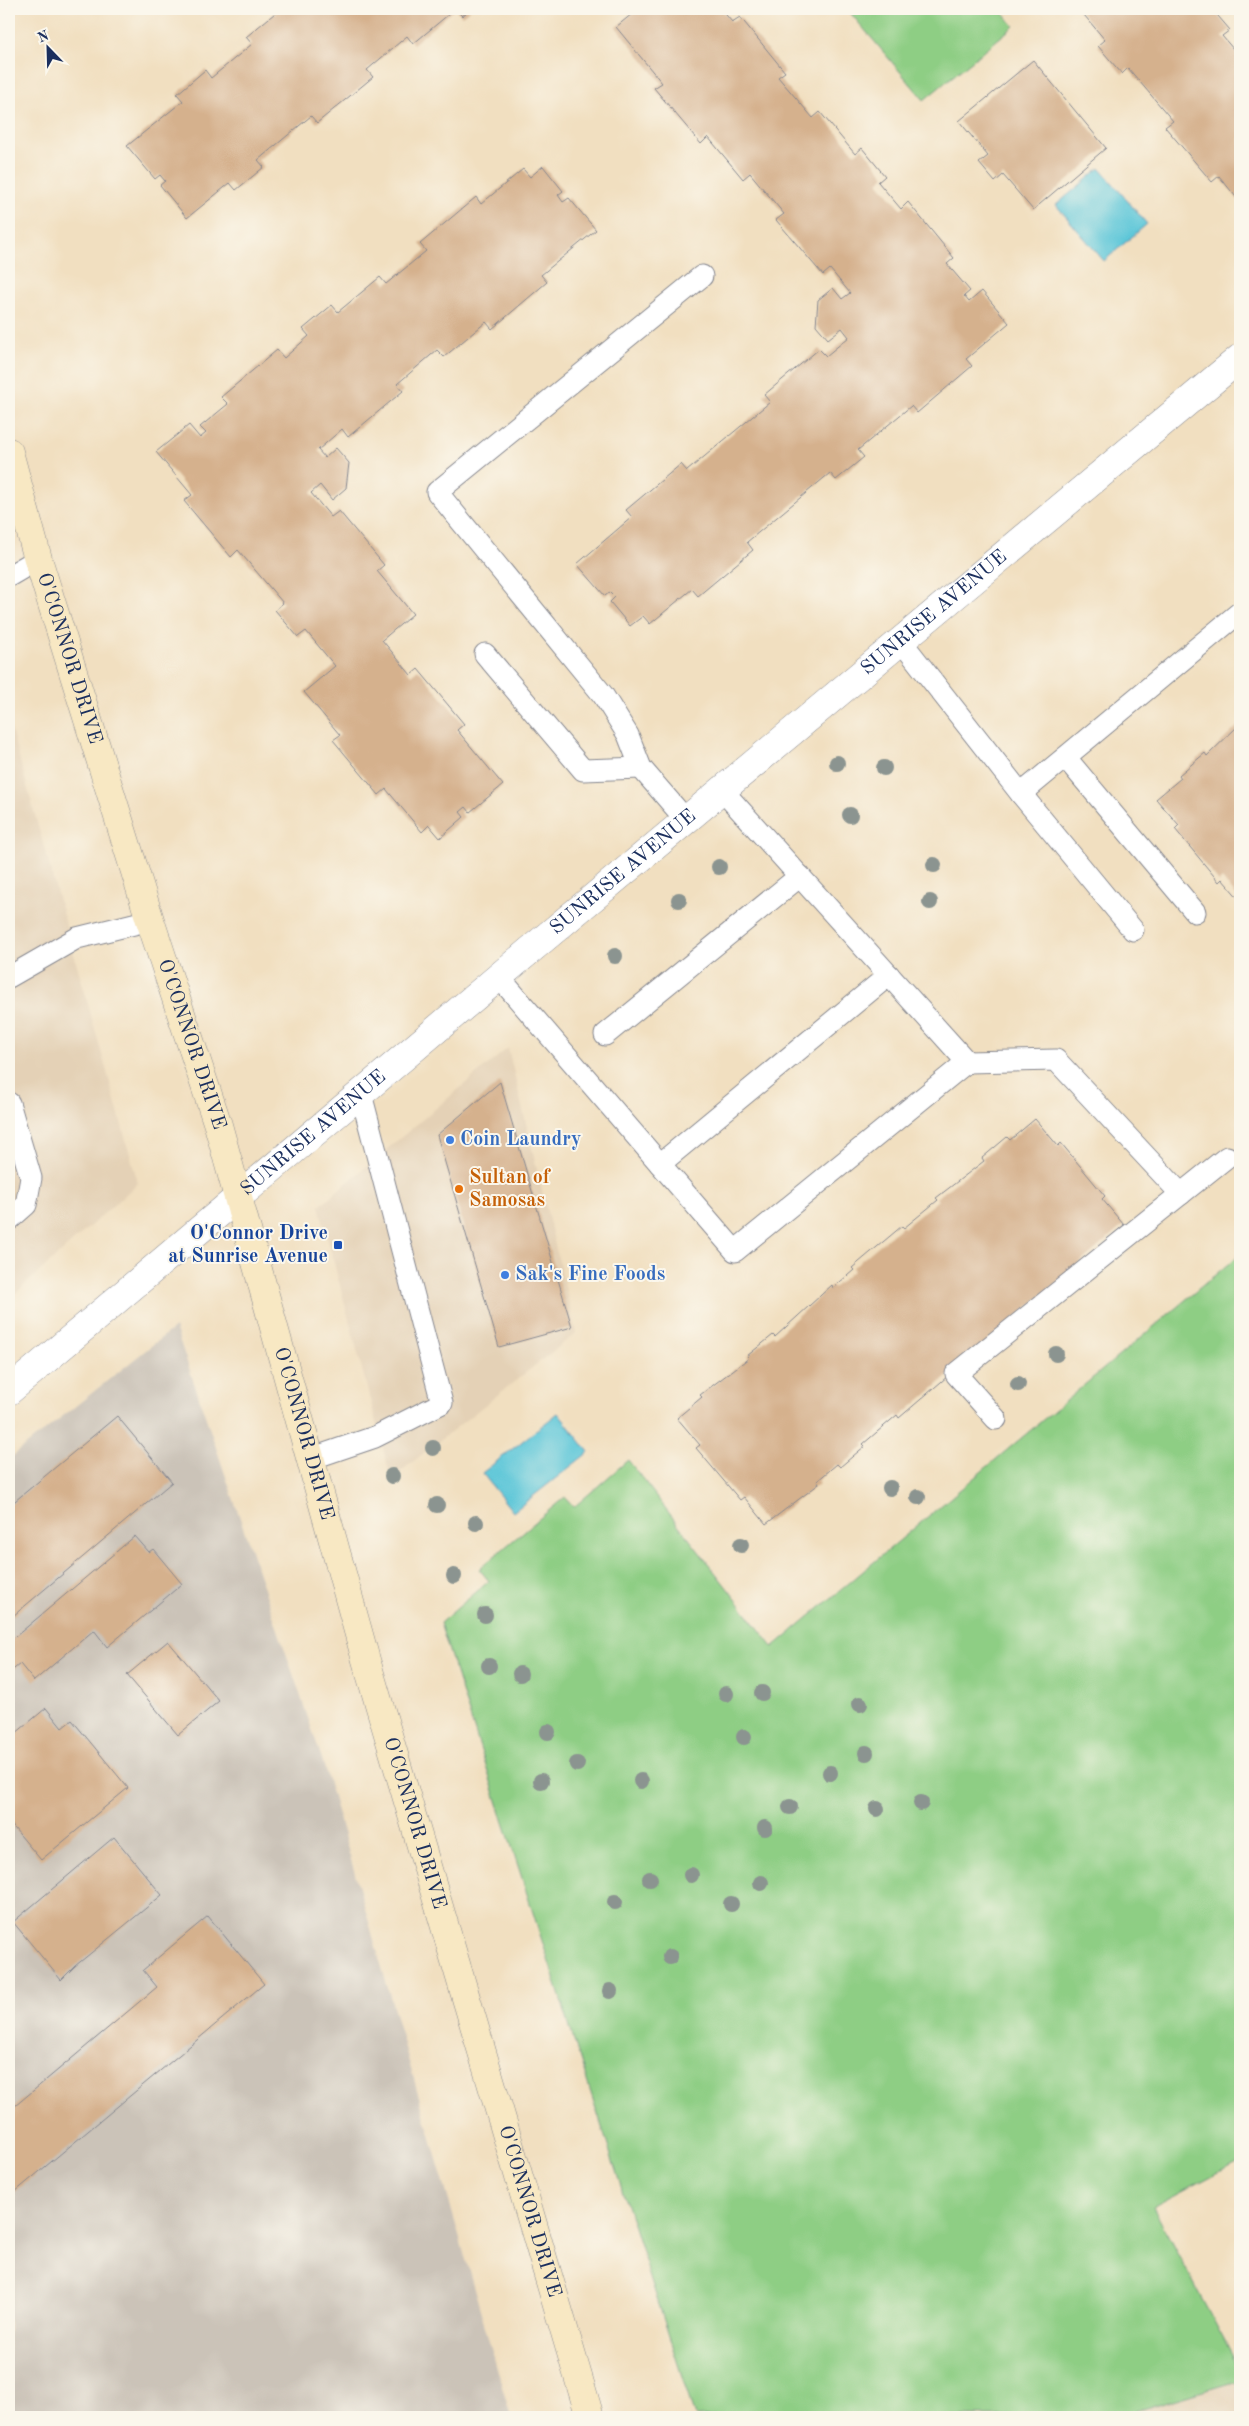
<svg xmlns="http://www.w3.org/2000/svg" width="1249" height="2426" viewBox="0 0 1249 2426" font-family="'Old Standard TT',serif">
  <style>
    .built { fill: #e4d1b6 }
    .industrial { fill: #cbc3b8 }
    .green { fill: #8ece84; stroke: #547e71 }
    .water { fill: #5cc6d8; stroke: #3c7a9b }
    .building { fill: #d5b18d }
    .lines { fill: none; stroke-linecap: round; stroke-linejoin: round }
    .service-casing { stroke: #86878f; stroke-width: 23 }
    .minor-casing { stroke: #86878f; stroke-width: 29 }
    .secondary-casing { stroke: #86878f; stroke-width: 29 }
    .service { stroke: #fff; stroke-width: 21 }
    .minor { stroke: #fff; stroke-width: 28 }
    .secondary { stroke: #f8e8c3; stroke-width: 28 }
    .tree { fill: #8b9490 }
    .shop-dot { fill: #3f7fe0; stroke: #fbf7ec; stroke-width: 2 }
    .food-dot { fill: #e8710a; stroke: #fbf7ec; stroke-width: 2 }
    .transit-dot { fill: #1a4fb4; stroke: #fbf7ec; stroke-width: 2 }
    .labels { text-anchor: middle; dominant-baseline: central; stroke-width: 4; stroke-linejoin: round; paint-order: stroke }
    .street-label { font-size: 20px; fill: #1b2f5e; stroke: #fbf7ec }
    .shop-label { font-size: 20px; font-weight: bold; fill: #366cbe; stroke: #fbf7ec; text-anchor: start }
    .food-label { font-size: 20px; font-weight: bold; fill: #c56008; stroke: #fbf7ec; text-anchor: start }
    .transit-label { font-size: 20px; font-weight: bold; fill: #164399; stroke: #fbf7ec; text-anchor: end }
  </style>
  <rect width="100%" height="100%" fill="#fbf7ec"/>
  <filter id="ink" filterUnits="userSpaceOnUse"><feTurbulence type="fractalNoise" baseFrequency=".02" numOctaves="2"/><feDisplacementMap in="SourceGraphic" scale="10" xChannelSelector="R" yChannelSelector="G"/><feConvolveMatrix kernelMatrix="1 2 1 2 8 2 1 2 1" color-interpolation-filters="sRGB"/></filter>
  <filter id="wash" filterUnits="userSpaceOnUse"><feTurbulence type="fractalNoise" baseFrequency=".0096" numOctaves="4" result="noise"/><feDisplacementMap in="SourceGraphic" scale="20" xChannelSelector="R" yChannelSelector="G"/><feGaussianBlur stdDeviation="1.12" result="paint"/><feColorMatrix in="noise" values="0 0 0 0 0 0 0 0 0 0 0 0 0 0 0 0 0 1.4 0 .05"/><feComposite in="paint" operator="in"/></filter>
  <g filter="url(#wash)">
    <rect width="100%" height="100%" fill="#f1dfc0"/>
    <g class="built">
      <polygon points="9,722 138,1183 9,1299"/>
      <polygon points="508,1048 576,1333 391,1479 319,1206"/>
      <polygon points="1240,2380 1240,2417 1116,2417"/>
    </g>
    <polygon class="industrial" points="175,1327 322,1759 511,2417 9,2417 9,1459"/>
    <g class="green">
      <polygon points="847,9 1000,9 1014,26 924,100"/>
      <polygon points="1240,1254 1240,2161 1153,2207 1240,2371 1240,2380 1116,2417 695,2417 440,1623 489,1581 479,1569 565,1497 574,1507 628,1460 773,1647"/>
    </g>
    <g class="water">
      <polygon points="1100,168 1147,224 1104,261 1056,205"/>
      <polygon points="558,1413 589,1452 513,1512 482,1473"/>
    </g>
    <g id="blocks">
      <g class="building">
        <polygon points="280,9 455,9 413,44 407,36 367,70 373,77 317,123 311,116 258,160 264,167 236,190 230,183 187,218 160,185 165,181 160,175 155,179 127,146 183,101 177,94 205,70 211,78 252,44 246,37"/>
        <polygon points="455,9 471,9 462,16"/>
        <polygon points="638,9 721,9 732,22 740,17 785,72 778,77 813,118 820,112 855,154 862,148 885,176 878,182 901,209 908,202 954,258 947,264 970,291 964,296 969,302 982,291 1009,323 966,359 972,366 917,413 911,406 858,450 864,457 836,480 830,473 747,542 753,550 698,596 692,589 650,624 643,616 630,626 610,602 615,597 610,592 605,596 577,564 632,517 626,510 681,464 687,471 770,402 764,395 819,349 826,356 849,337 842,328 828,339 816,325 818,300 833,288 842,299 850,293 830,269 823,275 776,220 784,214 750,173 743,179 708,137 701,144 654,88 662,83 616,27"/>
        <polygon points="1079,9 1212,9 1230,30 1222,36 1240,57 1240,202 1219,176 1212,182 1165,127 1173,121 1128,68 1122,74 1098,46 1105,40"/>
        <polygon points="1033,60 1106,148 1033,210 1003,175 995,182 979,163 988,156 959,121"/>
        <polygon points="543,166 563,191 558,195 563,202 569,198 596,230 541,275 547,282 492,329 486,322 444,357 437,350 397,384 403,391 348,437 342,429 318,450 325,458 336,448 349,463 346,488 332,500 320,485 311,493 331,517 339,511 384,565 377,571 413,614 382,640 411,675 418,669 464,724 457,730 503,785 470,812 466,807 460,812 464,817 440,838 429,825 422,832 386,789 379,795 333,740 340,735 304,692 335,666 306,631 298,637 275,610 283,603 238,550 231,557 184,501 192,495 156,452 189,425 200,438 206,433 200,427 228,404 221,397 277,350 284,358 309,336 303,329 332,305 338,312 380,277 386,284 426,251 420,244 476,197 481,204 523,169 530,177"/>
        <polygon points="1240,724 1240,900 1222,879 1219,882 1175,829 1179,825 1156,799 1181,778 1179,775 1205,753 1207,756"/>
        <polygon points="500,1082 572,1327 499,1347 437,1135"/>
        <polygon points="1035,1119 1058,1146 1061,1143 1105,1196 1102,1199 1124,1225 899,1418 897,1415 863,1444 865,1446 840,1467 837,1464 817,1481 819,1484 766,1524 744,1497 740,1500 696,1448 700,1445 677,1418 702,1397 700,1395 749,1358 747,1356 773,1335 775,1337 832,1285 833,1288 854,1270 852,1268 902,1226 904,1228 938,1200 936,1198 984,1161 982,1158 1007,1137 1010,1140"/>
        <polygon points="117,1416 172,1482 13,1616 9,1611 9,1506"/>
        <polygon points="135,1536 149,1552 153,1549 182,1584 107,1647 94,1630 34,1681 20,1664 9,1673 9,1642"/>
        <polygon points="168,1641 219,1701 178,1735 127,1675"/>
        <polygon points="46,1708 62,1728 72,1720 128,1788 41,1860 9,1822 9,1739"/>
        <polygon points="114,1837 162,1895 75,1966 61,1980 13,1922"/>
        <polygon points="208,1916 264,1984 9,2197 9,2111 157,1987 143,1970"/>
      </g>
    </g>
  </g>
  <g filter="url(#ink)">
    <use href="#blocks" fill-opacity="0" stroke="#86878f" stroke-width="1"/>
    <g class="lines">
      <g class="service-casing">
        <g id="service">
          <polyline points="9,576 38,559"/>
          <polyline points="901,641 1021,794 1133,930"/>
          <polyline points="485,654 583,770 641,768"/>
          <polyline points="1066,758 1195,912"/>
          <polyline points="722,790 967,1062 1056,1060 1181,1194"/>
          <polyline points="1021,794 1240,612"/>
          <polyline points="686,820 641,768 628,735 603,695 437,492 702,276"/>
          <polyline points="9,977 77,938 150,920"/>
          <polyline points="499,977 735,1251 967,1062"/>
          <polyline points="605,1035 800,876"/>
          <polyline points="9,1103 31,1178 26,1205 9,1220"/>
          <polyline points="660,1164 889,975"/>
          <polyline points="996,1419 956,1374 1227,1157"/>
          <polyline points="310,1459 375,1437 442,1403 361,1094"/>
        </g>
      </g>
      <g class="minor-casing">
        <g id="minor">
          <path id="s1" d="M9 1391 528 952 1240 358"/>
        </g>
      </g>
      <g class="secondary-casing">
        <g id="secondary">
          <path id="s2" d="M9 452 38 559 150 920 218 1125 366 1660 590 2417"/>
        </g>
      </g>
      <use href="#service" class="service"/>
      <use href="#minor" class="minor"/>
      <use href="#secondary" class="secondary"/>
    </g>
    <g class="tree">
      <circle cx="837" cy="763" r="8"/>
      <circle cx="884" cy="768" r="8"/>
      <circle cx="850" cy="815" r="8"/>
      <circle cx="934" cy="865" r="8"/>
      <circle cx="719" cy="867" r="8"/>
      <circle cx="679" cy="900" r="8"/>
      <circle cx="930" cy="902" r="8"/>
      <circle cx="615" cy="956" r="8"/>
      <circle cx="1056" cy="1354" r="8"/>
      <circle cx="1018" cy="1384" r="8"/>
      <circle cx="433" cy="1448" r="8"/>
      <circle cx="392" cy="1476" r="8"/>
      <circle cx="890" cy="1488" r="8"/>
      <circle cx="918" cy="1497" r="8"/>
      <circle cx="437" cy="1505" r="8"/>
      <circle cx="476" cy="1523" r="8"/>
      <circle cx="741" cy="1545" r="8"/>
      <circle cx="454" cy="1576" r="8"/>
      <circle cx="485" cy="1615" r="8"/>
      <circle cx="489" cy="1666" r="8"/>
      <circle cx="520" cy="1674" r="8"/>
      <circle cx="762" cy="1693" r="8"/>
      <circle cx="726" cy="1694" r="8"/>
      <circle cx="860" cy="1704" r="8"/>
      <circle cx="548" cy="1732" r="8"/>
      <circle cx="744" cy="1737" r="8"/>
      <circle cx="866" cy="1753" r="8"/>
      <circle cx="577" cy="1764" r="8"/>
      <circle cx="830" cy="1773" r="8"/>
      <circle cx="541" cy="1781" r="8"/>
      <circle cx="641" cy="1781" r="8"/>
      <circle cx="921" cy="1803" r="8"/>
      <circle cx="790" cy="1807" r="8"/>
      <circle cx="877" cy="1809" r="8"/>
      <circle cx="765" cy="1828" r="8"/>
      <circle cx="691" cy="1875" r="8"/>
      <circle cx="650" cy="1879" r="8"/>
      <circle cx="761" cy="1883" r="8"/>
      <circle cx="615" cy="1902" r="8"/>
      <circle cx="731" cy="1904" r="8"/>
      <circle cx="670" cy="1957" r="8"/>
      <circle cx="610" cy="1991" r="8"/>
    </g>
  </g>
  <g class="shop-dot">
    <circle cx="450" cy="1140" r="5"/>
    <circle cx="505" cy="1275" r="5"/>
  </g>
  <circle class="food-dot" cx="459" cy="1189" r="5"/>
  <rect class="transit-dot" x="333" y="1240" width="10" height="10" rx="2.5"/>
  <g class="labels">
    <g class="street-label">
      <text stroke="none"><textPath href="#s1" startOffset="1209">SUNRISE AVENUE</textPath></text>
      <text stroke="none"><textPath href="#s2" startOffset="215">O'CONNOR DRIVE</textPath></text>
      <text stroke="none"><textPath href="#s1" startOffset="804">SUNRISE AVENUE</textPath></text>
      <text stroke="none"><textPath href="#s2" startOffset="620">O'CONNOR DRIVE</textPath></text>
      <text stroke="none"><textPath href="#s1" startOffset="399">SUNRISE AVENUE</textPath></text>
      <text stroke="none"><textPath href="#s2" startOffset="1025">O'CONNOR DRIVE</textPath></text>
      <text stroke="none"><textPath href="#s2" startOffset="1430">O'CONNOR DRIVE</textPath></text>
      <text stroke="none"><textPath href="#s2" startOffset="1835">O'CONNOR DRIVE</textPath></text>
    </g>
    <g class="shop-label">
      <text x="460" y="1140">Coin Laundry</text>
      <text x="515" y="1275">Sak's Fine Foods</text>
    </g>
    <g class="food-label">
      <text x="469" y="1178">Sultan of<tspan x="469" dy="23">Samosas</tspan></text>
    </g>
    <g class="transit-label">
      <text x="328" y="1234">O'Connor Drive<tspan x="328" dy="23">at Sunrise Avenue</tspan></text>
    </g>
  </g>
  <rect width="1249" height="2426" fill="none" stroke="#fbf7ec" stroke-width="30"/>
  <g transform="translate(48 48) rotate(337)" stroke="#fbf7ec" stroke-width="4" paint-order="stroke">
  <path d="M0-4L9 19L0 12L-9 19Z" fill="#1b2f5e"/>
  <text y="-8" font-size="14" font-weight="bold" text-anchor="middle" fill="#1b2f5e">N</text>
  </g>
</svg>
